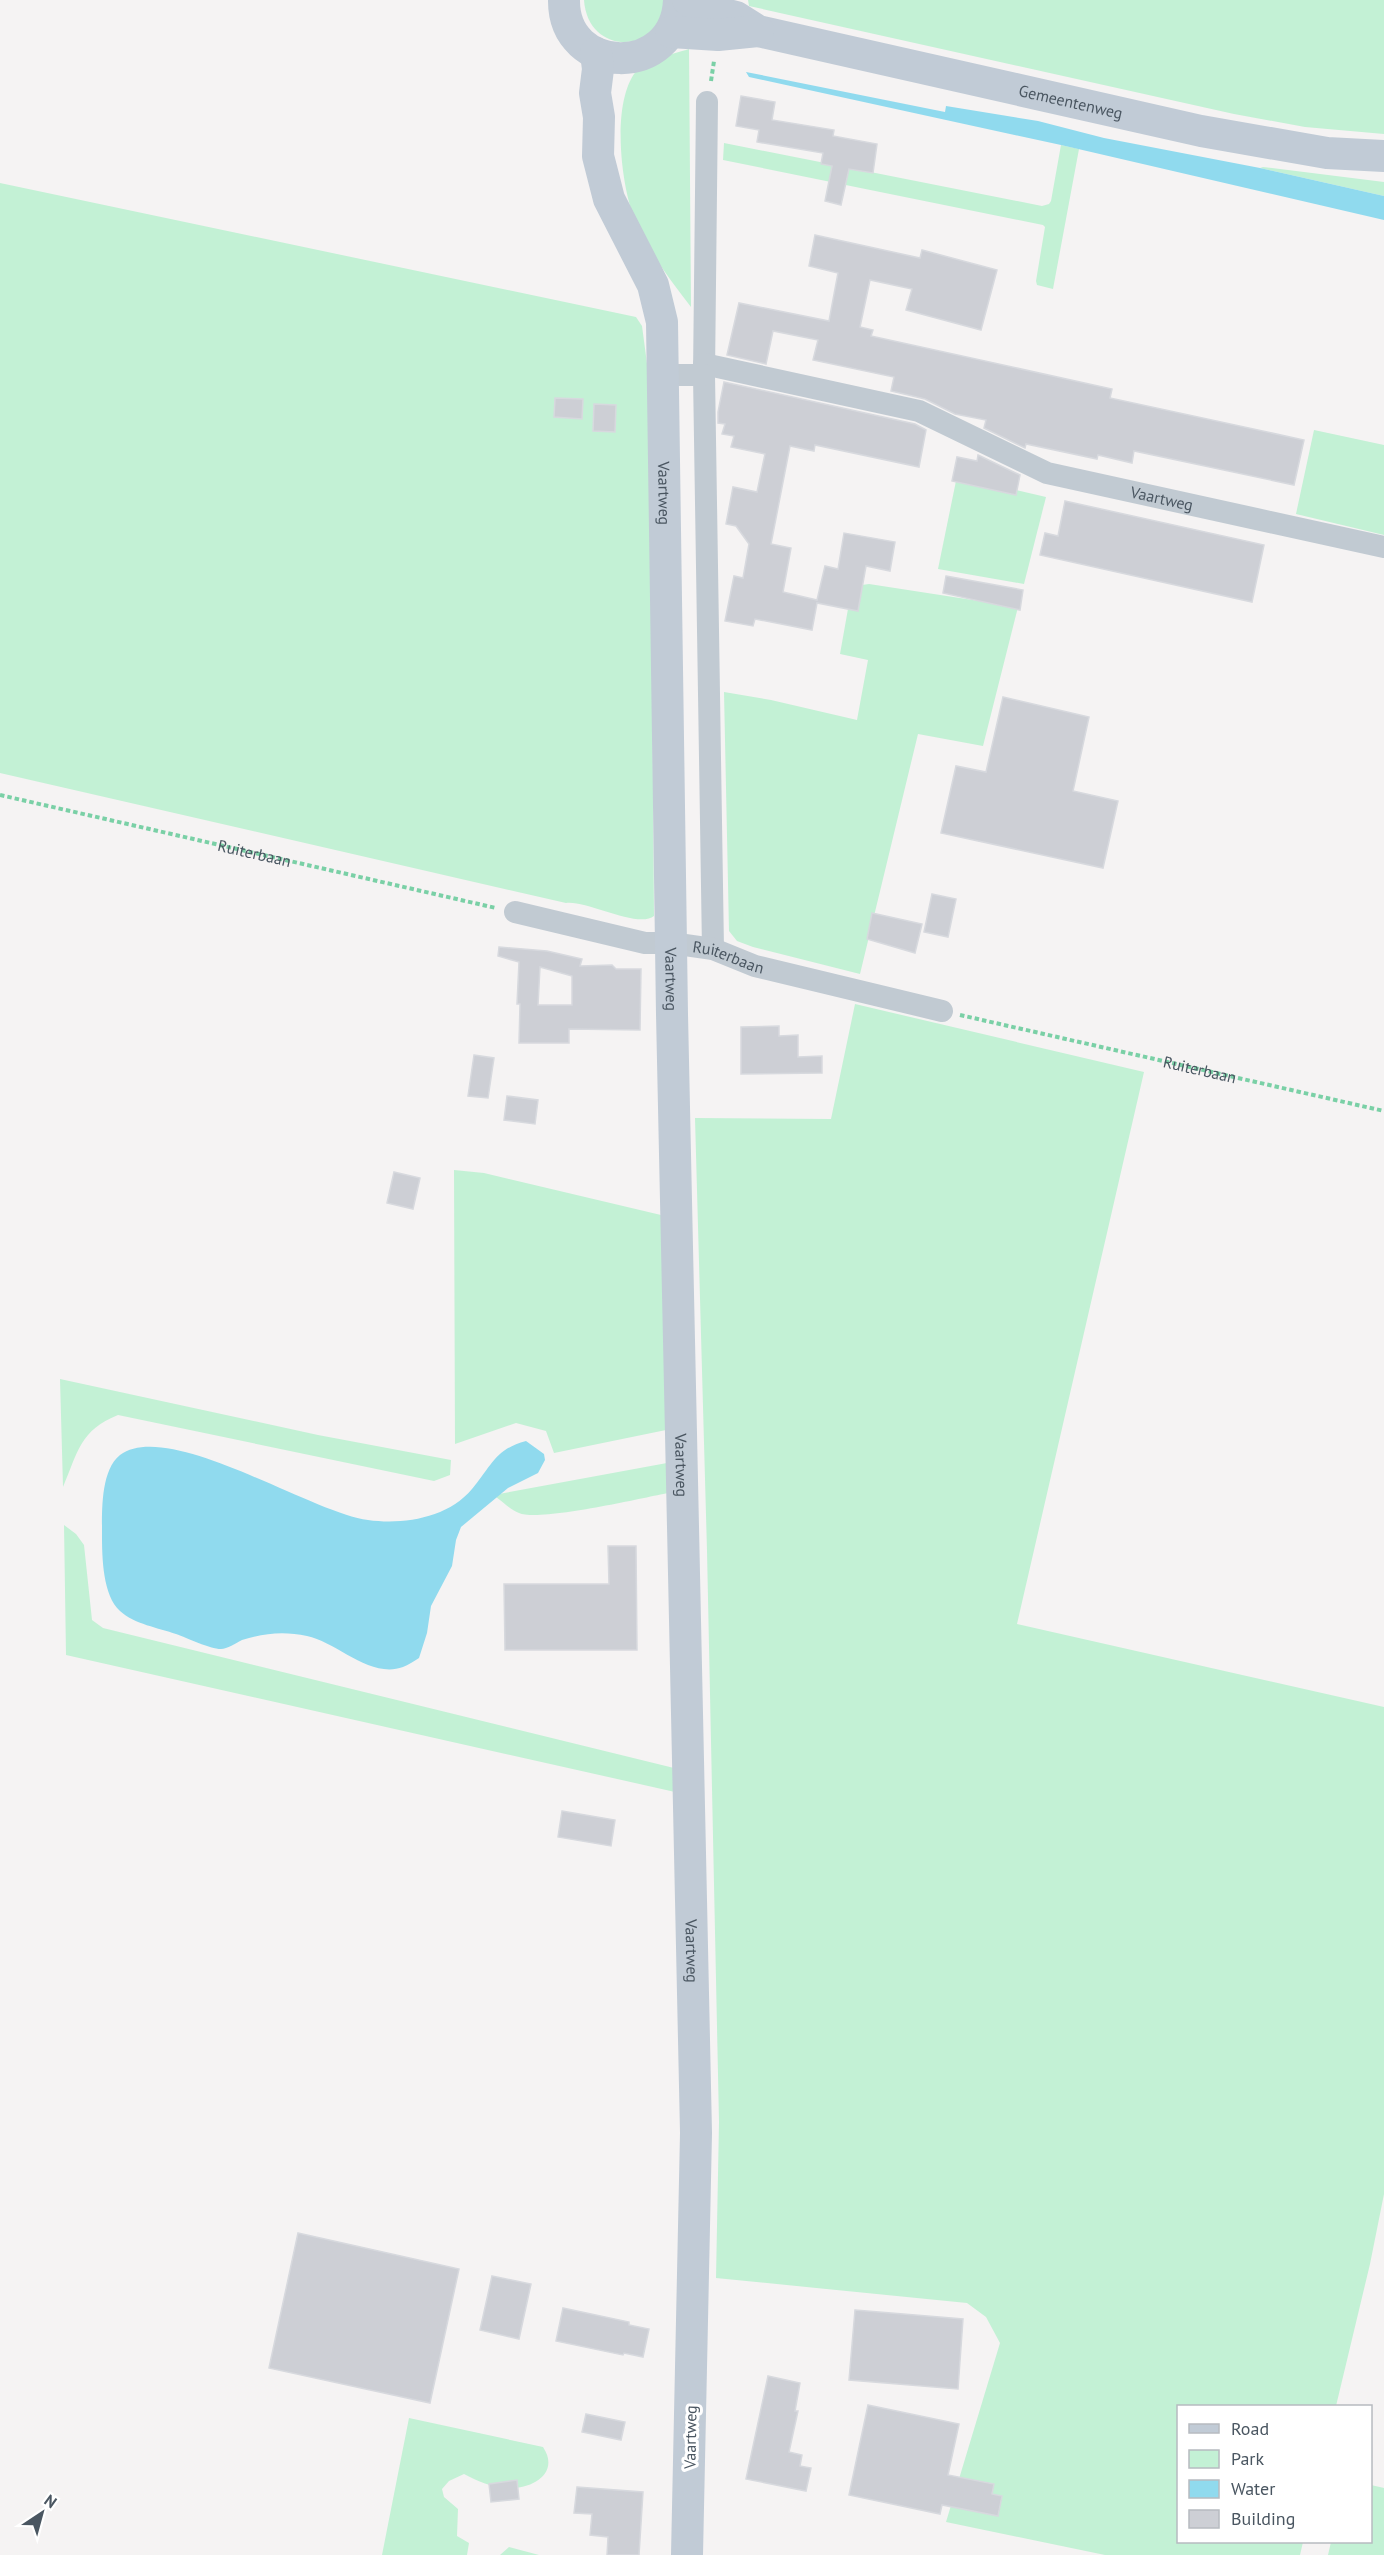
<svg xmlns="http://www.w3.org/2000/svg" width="1384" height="2555" viewBox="0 0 1384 2555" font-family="'PT Sans',sans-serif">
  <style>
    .green { fill: #c3f1d5 }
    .water { fill: #90daee }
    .building { fill: #cdcfd5; stroke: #d7d9de; stroke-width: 1.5; fill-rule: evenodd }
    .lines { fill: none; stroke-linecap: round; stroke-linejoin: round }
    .path { stroke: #7ad0a6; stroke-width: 4; stroke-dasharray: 4.5 3; stroke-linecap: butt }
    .street { stroke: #c1cad2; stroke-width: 22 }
    .secondary { stroke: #c1cbd6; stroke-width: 32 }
    .labels { text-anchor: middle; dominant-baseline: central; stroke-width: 6; stroke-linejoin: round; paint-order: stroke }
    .street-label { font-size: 16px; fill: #4a5661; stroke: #fff }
  </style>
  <rect width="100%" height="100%" fill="#f5f3f3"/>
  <g class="green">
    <path d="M584 0H664C667 52 588 60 584 0Z"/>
    <polygon points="748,0 1384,0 1384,134 1305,127 1234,114 749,6"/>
    <path d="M689 49 691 307C673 284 654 258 640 232 621 197 609 100 638 69 649 58 674 54 689 49Z"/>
    <polygon points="724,143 1042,206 1049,204 1051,201 1061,145 1079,149 1053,289 1037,285 1036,281 1045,227 1043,225 723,160"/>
    <polygon points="1263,167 1384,182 1384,196 1260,168"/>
    <path d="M0 183 636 317 642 326 650 386 654 916C638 929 586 900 566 903L0 773Z"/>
    <polygon points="1314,430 1384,445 1384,535 1296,514"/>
    <polygon points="957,476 1046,497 1024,584 938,569"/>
    <polygon points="869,584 1018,607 983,746 918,734 860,974 753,947 737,941 729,931 724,692 771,700 857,720 868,660 840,654 851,592 855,586"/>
    <polygon points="855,1004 1144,1072 1017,1624 1384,1707 1384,2194 1370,2264 1336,2406 1178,2406 1178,2542 1303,2542 1300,2555 1105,2555 946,2522 1000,2343 986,2317 967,2303 716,2278 719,2122 707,1551 695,1118 831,1119"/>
    <polygon points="454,1170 484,1173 661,1215 666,1430 554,1453 546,1431 516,1423 455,1444"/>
    <path d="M60 1379 318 1435 451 1460 450 1475 434 1481 118 1415C80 1430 78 1452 63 1487Z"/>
    <path d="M667 1463 668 1493C642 1498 539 1522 519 1513 511 1510 503 1502 496 1497L499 1494Z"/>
    <polygon points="64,1525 76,1534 84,1545 92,1620 103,1628 674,1768 675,1792 66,1655"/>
    <path d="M409 2418 543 2447C561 2474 530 2490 506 2488 491 2487 477 2481 464 2474L449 2481 442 2489 444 2497 458 2509 457 2536 469 2543 467 2555H382Z"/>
    <polygon points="1371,2485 1384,2488 1384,2555 1328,2555 1331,2542 1370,2542"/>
    <polygon points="509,2547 539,2555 500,2555"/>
  </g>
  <g class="water">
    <polygon points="746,72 945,112 946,106 1038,121 1104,138 1260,168 1384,196 1384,220 1061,145 749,77"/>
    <path d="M526 1441 544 1454 545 1460 538 1473 508 1488 461 1527 456 1540 452 1566 431 1606 427 1633 419 1658C414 1661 408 1665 403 1667 370 1679 337 1642 307 1636 284 1631 264 1633 242 1640 236 1643 227 1649 221 1649 210 1649 187 1638 176 1634 159 1628 134 1624 120 1611 101 1594 102 1550 102 1526 102 1506 102 1469 120 1455 169 1419 311 1513 368 1520 403 1525 448 1518 472 1489 491 1467 495 1449 526 1441Z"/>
  </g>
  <g class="building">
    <polygon points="741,96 775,102 772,120 834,130 833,136 877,144 873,173 849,169 841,205 825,201 832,166 821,164 823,153 757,142 759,130 736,126"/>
    <polygon points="815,235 920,258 922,250 997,270 981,330 906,310 912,289 870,280 860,327 873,330 871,336 1112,389 1110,398 1304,440 1294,485 1134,451 1132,463 1098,455 1097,459 1026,444 1025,448 984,428 986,420 955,414 925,399 891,391 894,377 813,360 818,340 773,331 766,364 727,355 739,303 829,321 838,273 809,266"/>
    <polygon points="724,382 915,424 926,430 919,467 815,445 814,451 790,446 771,544 791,548 783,592 817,600 825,566 838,569 844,533 895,542 890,571 866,566 858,611 817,603 812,630 755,619 753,626 725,621 734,576 743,578 749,544 736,526 726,524 733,487 757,492 765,454 731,447 734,436 722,434 725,424 718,423 718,412"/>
    <polygon points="555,398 583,399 582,419 554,417"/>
    <polygon points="594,404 616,405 615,432 593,431"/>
    <polygon points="978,455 1020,475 1016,495 952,481 957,457 977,461"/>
    <polygon points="1065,501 1264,545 1252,602 1040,555 1045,533 1058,536"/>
    <polygon points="946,576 1023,590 1020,610 943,593"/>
    <polygon points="1003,697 1089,717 1073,791 1118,801 1103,868 941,833 956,766 986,772"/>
    <polygon points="932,894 956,899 948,937 924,932"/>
    <polygon points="872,913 922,924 915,953 867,939"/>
    <path d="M499 947 547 951 582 959 580 966 612 965 616 969H641L640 1030 569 1029V1043H519L520 1004H517L519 962 498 956ZM540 967 572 976V1005H538Z"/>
    <polygon points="779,1026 779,1036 798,1035 798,1057 822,1056 822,1073 741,1074 741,1027"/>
    <polygon points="474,1055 494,1058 488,1098 468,1096"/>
    <polygon points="507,1096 538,1100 535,1124 504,1120"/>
    <polygon points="394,1172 420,1178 413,1209 387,1203"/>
    <polygon points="608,1546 636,1546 637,1650 505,1650 504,1584 609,1584"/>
    <polygon points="562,1811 615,1820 611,1846 558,1837"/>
    <polygon points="298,2233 459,2269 430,2403 269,2368"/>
    <polygon points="492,2276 531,2284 519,2339 480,2330"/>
    <polygon points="563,2308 629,2322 629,2325 649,2329 643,2357 624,2353 623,2355 556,2341"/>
    <polygon points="855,2310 963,2319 958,2389 849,2380"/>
    <polygon points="768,2376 800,2383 795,2411 798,2411 789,2452 802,2455 800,2466 811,2468 806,2491 746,2479"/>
    <polygon points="868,2405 959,2424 948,2475 994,2484 992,2494 1002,2496 998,2516 942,2505 940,2514 849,2495"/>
    <polygon points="586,2414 625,2422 621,2440 582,2432"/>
    <polygon points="517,2480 519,2499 491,2502 489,2484"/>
    <polygon points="577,2487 643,2492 639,2555 607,2555 608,2537 590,2535 592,2514 574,2513"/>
  </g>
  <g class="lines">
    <g class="path">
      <polyline points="711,81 714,61"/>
      <path id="s1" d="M0 795 496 908"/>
      <path id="s2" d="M960 1015 1384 1111"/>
    </g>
    <g class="street">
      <polyline points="707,102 704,375 713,949"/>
      <path id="s3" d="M704 364 919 411 1047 473 1384 547"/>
      <polyline points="664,375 704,375"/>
      <path id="s4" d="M515 912 645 943H671L713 949 755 966 942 1011"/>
    </g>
    <g class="secondary">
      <path d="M564 0C563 76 676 79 679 0"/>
      <path id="s5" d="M688 0 704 9 736 17 758 31 1201 131 1327 153 1384 156"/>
      <polyline points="671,32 718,35 758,31"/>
      <path id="s6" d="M596 53 598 69 595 93 599 117 598 156 609 199 653 285 662 322 672 1014 696 2133 687 2555"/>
    </g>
  </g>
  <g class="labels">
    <g class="street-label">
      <text stroke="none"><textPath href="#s5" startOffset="398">Gemeentenweg</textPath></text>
      <text stroke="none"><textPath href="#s6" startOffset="454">Vaartweg</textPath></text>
      <text stroke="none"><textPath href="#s3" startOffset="480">Vaartweg</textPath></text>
      <text stroke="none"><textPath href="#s1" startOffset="261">Ruiterbaan</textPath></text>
      <text stroke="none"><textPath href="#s4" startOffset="219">Ruiterbaan</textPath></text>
      <text stroke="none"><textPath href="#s6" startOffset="940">Vaartweg</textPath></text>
      <text stroke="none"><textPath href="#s2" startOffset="246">Ruiterbaan</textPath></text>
      <text stroke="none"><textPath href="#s6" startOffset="1426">Vaartweg</textPath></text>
      <text stroke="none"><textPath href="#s6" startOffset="1912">Vaartweg</textPath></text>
      <text transform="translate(690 2437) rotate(-89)">Vaartweg</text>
    </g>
  </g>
  <rect x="1177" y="2405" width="195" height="138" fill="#ffffff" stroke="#b7bbc0" stroke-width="1.5"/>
  <rect x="1189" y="2424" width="30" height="9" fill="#c1cbd6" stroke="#b7bbc0" stroke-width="1.5"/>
  <text x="1231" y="2435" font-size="18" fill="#4a5661">Road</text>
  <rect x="1189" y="2450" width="30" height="18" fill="#c3f1d5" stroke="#b7bbc0" stroke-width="1.5"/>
  <text x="1231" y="2465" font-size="18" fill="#4a5661">Park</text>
  <rect x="1189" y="2480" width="30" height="18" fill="#90daee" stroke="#b7bbc0" stroke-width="1.5"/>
  <text x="1231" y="2495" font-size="18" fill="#4a5661">Water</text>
  <rect x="1189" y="2510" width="30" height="18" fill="#cdcfd5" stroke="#b7bbc0" stroke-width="1.5"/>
  <text x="1231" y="2525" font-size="18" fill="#4a5661">Building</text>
  <g transform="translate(42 2513) rotate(36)" stroke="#ffffff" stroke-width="4.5" paint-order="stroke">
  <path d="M0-4.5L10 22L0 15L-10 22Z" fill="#4a5661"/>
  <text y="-9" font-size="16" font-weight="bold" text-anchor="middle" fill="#4a5661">N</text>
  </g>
</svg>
